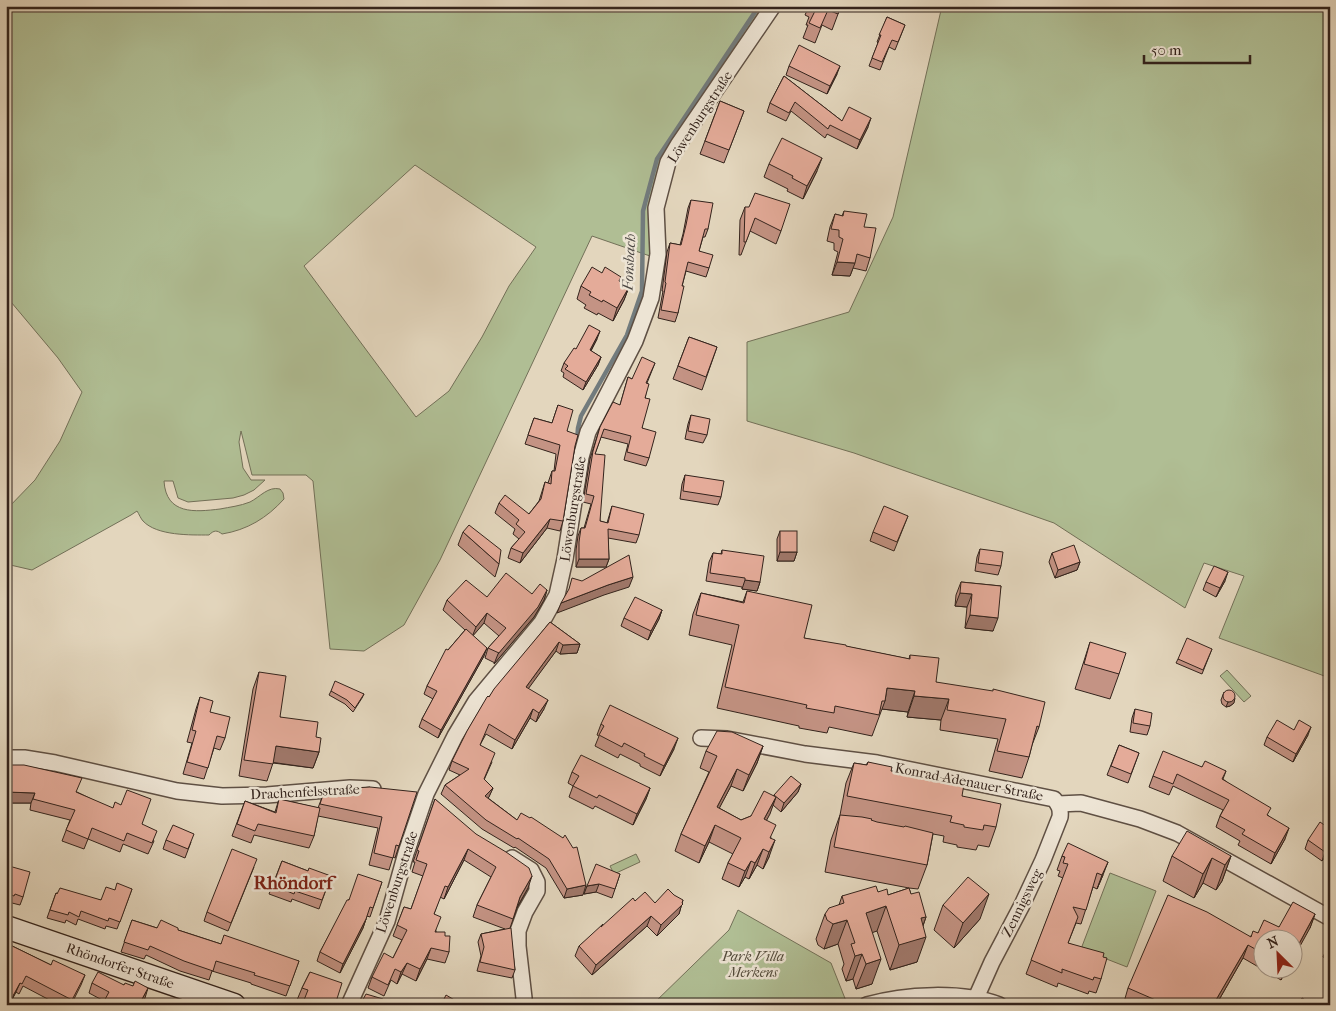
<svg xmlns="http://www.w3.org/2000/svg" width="1336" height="1011" viewBox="0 0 1336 1011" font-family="'IM FELL French Canon',serif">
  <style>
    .green { fill: #b0be94; stroke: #727058; fill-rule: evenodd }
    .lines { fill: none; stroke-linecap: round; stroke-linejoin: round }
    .stream { stroke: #727b7d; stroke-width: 4.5 }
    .street-casing { stroke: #5f5044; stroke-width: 18 }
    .secondary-casing { stroke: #33231c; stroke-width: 25 }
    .street { stroke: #ede4d4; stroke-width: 15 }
    .secondary { stroke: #ede4d4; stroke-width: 22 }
    .wall { fill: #c49384; stroke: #33231c }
    .shaded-wall { fill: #a0786b; stroke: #33231c }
    .building { fill: #e4ab99; stroke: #33231c }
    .labels { text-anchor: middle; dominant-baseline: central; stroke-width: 5; stroke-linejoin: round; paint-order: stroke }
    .street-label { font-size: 14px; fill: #33231c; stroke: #ede4d4 }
    .park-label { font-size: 14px; font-style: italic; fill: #524a3a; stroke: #ede4d4 }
    .water-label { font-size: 15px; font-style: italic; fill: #4d4844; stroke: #ede4d4 }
    .district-label { font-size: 19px; font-weight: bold; fill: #7a1f14; stroke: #ede4d4 }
  </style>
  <rect width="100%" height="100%" fill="#e3d6bd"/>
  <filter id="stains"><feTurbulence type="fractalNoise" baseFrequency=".004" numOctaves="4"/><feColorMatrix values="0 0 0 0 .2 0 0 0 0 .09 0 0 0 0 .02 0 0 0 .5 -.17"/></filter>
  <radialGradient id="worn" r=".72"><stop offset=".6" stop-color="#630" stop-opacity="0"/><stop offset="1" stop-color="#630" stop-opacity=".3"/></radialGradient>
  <g class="green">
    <path d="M6 6H764L742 43 663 160 649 212 650 256 592 236 440 560 404 625 364 651 330 649 313 481 306 475H252L241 431 239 442 243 468 251 480H265L254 490 244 495 233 498 188 502 178 498 173 481H164C166 515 195 512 220 509 230 507 240 506 250 502 260 497 268 486 280 489L283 493 284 499C267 518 247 530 222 534 217 530 214 530 209 535 191 535 157 536 143 521 141 519 139 514 137 511L131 515 32 570 6 564V510L35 480 60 441 82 392 58 358 6 296ZM415 165 536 247 509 286 482 337 449 391 416 417 304 266Z"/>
    <polygon points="942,6 1330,6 1330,678 1219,638 1244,576 1204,563 1185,608 1054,523 854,453 747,421 747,342 849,312 893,217"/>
    <polygon points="1227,670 1251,696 1244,702 1220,676"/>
    <polygon points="636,854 640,862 614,874 610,866"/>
    <polygon points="1110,873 1156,891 1127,967 1081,949"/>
    <polygon points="738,910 831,963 846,1001 841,1005 652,1005 729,930"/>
  </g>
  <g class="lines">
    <polyline class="stream" points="573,459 577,442 578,428 581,416 627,335 642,291 643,211 657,159 759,6"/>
    <g class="street-casing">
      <g id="street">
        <path d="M701 738 727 739 805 754 877 763 1054 799C1059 805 1061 809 1060 817L1043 860 1022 905 992 962 976 998"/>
        <polyline points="6,758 24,758 55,763 177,791 222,796 267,795 350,788 373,789"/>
        <polyline points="1058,804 1081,803 1140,819 1177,833 1330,918"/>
        <polyline points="512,858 531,870 537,882 537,891 525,912 518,931 518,946 524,998 523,1005"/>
        <polyline points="349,1005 387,921 406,853 426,794 455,736 476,701 542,622 557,595 565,559 581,457 588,432 635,341 651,298 658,254 656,208 668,162 678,145 773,6"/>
        <path d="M867 1005C904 994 963 991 999 1005"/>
      </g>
    </g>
    <g class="secondary-casing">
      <polyline id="secondary" points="6,927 234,1005"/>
    </g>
    <use href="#street" class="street"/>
    <use href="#secondary" class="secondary"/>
  </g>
  <g class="wall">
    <polygon points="809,6 841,6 832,30 822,25 815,43 803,38 808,25 806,25 809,17 805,15"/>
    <polygon points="870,6 886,6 884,11"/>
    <polygon points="887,17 905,25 895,50 889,47 880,70 869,66 878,43 877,42"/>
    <polygon points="789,66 837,74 827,94 786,75"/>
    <polygon points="784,76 842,121 868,127 857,149 827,134 825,138 791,111 786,121 767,112 770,103"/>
    <polygon points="720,101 744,111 724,163 700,154"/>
    <polygon points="769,164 817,171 803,199 787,191 788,189 764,177"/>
    <polygon points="691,200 708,229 705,237 703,237 699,251 709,268 706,277 686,271 682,286 678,313 675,322 658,318 663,291 662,291 667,252 670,243 680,245 683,234 688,208"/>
    <polygon points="745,207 781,231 776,244 750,231 741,255 739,255 740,220"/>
    <polygon points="844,211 864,227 870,258 866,271 853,268 850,276 832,275 838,252 834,250 834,243 827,241 830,227 835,214 842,216"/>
    <polygon points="620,282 629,287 624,300 613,321 598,313 597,315 584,308 586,305 577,299 581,286"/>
    <polygon points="689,337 717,347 702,390 673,379"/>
    <polygon points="597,339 591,351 601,357 598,365 583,390 563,377 564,373 561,371 564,363 576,349"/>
    <polygon points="655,363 647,383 642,428 649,458 646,466 624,460 628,444 601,437 595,454 600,521 607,523 612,506 639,535 636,543 608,538 609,559 606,567 576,567 576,550 578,536 581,528 584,528 591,504 583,502 590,459 600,427 620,405 628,377 632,379"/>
    <polygon points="558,405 567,431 575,446 563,521 560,531 547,528 520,563 508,558 511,548 519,539 513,534 515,529 495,513 499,503 529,514 539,501 545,482 548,483 552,471 554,471 556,454 525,444 534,418 552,423"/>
    <polygon points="691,415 707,435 703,443 685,439 688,424"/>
    <polygon points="685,475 721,497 718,505 680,499 682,484"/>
    <polygon points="908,516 894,551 870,541 873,532"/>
    <polygon points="780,531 797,552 794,561 777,561 777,539"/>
    <polygon points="463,532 499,564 495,577 458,545"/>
    <polygon points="980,549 1001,566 998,575 975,571 977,557"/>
    <polygon points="722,550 760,582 757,591 742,589 742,587 706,581 709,562 713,553 721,554"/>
    <polygon points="1052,553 1080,562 1077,570 1055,578 1049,562"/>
    <polygon points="1225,581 1216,597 1203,590 1206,582"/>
    <polygon points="961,582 1001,586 993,631 965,628 967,607 955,606 956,595"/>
    <polygon points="547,590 544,600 534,617 494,664 495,663 485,658 488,648 499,636 484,623 473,635 484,656 438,738 419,727 422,719 433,699 424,694 427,686 448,650 465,630 443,610 447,600 532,594"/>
    <polygon points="747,591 804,638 909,659 910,655 936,682 1039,727 1032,745 1029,757 1022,778 989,771 998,739 940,730 941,720 907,717 908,712 882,709 872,736 829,727 827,733 799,728 799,726 717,708 732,645 689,635 693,614 701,593 743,602"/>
    <polygon points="662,610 659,619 648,640 621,626 624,618"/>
    <polygon points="550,622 580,644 577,653 560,654 556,651 528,688 544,709 536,722 530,718 512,749 486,734 480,745 492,762 484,780 493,788 488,798 517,820 583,895 564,898 546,868 515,847 514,848 482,829 441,794 445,785 460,775 449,770 452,761 489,697"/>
    <polygon points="1090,642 1119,674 1110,699 1075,689"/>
    <polygon points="1212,649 1202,674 1176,663 1178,659"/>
    <polygon points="259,672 280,717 316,737 319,752 313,768 273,763 267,781 239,776 253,689"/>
    <polygon points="331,691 364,694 362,698 353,712 345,704 329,695"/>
    <polygon points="1224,692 1234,703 1230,706 1226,707 1222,704 1221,700"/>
    <polygon points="200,697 210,712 225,738 220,750 214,748 204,779 183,774 192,743 187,742 196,709"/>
    <polygon points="1135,709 1150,726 1147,735 1130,732 1132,718"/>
    <polygon points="601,724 674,749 660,776 640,766 640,764 620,754 618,758 595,746 599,736 597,735"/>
    <polygon points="1294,730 1308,735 1293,762 1264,745 1267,737"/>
    <polygon points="1119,745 1139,753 1128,783 1107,775"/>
    <polygon points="763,746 757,763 743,791 731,786 719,808 741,820 751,816 774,795 801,784 798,792 781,812 773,805 766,820 771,838 769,857 763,869 757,865 749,879 745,877 739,887 722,879 728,863 733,854 709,842 699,863 675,851 681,834 709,772 700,768 706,751"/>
    <polygon points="868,762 891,771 949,781 951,775 962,796 996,827 989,847 978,845 976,850 957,847 957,845 943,842 944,836 933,834 927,865 918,889 909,888 911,894 926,917 923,926 917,962 890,970 877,931 872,932 872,984 856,989 853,979 846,981 842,969 844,964 838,944 824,949 818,945 816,939 825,914 839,905 842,896 878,892 888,895 909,888 825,872 831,840 840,815 846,783 854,763 866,765"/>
    <polygon points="6,765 77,792 142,824 154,841 148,854 123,844 120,852 88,839 84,849 62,841 70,820 30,810 31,803 6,803"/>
    <polygon points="1202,767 1226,771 1223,779 1269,816 1285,839 1271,864 1238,845 1240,841 1216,827 1220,816 1223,810 1173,786 1169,795 1149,787 1153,776"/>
    <polygon points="572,772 650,788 646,799 633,825 595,806 593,809 569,797 573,786 568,783"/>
    <polygon points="370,787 399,846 395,858 393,857 389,870 369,865 378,828 318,816 314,836 309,848 254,835 251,843 232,836 245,801 275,812 279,799 318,808 324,792"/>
    <polygon points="435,799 528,888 517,908 510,928 515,970 512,978 477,971 481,956 478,942 481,934 505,929 473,917 477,905 491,877 464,860 444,899 440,897 434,914 436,932 445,936 449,952 445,963 427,959 416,981 402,974 397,984 391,980 384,996 368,988 372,977 393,958 402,940 393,936 404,907 411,909 423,876 412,872 415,862 413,862"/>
    <polygon points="166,840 191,842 185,858 163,849"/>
    <polygon points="1308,840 1330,850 1322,861 1305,849"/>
    <polygon points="1062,856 1103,875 1097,889 1093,887 1081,924 1076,923 1068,943 1103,957 1101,979 1096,993 1089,991 1088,994 1058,983 1057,987 1026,974 1063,878 1058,876 1060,871 1057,870"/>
    <polygon points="1172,856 1231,856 1222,881 1216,890 1203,883 1194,898 1163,881"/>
    <polygon points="282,861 308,871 331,876 319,909 292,899 291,902 269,894"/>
    <polygon points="9,866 23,897 20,905 12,903 11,904 6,903 6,873"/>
    <polygon points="254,867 228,931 204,921 207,912"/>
    <polygon points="620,874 612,898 596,892 584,894 587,886"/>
    <polygon points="382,882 370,917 367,916 363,928 340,973 317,961 320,952 348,900"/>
    <polygon points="132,889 117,929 106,926 105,929 78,919 76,925 66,920 65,923 47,918 56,893 101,900 115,890"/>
    <polygon points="635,901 655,903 682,903 679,914 657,936 647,926 592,975 575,956 579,946"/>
    <polygon points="943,905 980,919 954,948 934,930"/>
    <polygon points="1315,914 1310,928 1264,938 1264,968 1287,968 1281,980 1243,958 1216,1005 1131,1005 1124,1002 1128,988 1258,933 1279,927"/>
    <polygon points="132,920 157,928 178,930 221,944 299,961 286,996 251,984 251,983 212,971 209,980 180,971 146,955 144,959 121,952"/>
    <polygon points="1330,941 1330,961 1323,957"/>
    <polygon points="6,943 51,965 85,975 81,985 71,1005 59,1005 23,986 19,994 16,992 9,1005 6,1005"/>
    <polygon points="310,972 335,1005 302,1005 303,1002 297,1000 302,988"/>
    <polygon points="92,983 124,985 148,988 142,1002 104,1001 89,993"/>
  </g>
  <g class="shaded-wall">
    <polygon points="840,66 837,74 827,94 830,86"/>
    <polygon points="871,118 868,127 857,149 860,140"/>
    <polygon points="822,158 817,171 803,199 807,186"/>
    <polygon points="837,262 855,263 850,276 832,275"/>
    <polygon points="629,287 624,300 613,321 617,308"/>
    <polygon points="600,331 597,339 587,358 590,350"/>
    <polygon points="601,357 598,365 583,390 586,382"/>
    <polygon points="550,519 547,528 520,563 523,553"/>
    <polygon points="780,552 797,552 794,561 777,561"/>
    <polygon points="579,559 609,559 606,567 576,567"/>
    <polygon points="1080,562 1077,570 1055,578 1058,570"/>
    <polygon points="1228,572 1225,581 1216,597 1220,588"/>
    <polygon points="633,577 629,587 604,595 557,613 561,603 608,585"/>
    <polygon points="745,580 760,582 757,591 742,589"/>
    <polygon points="547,590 544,600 534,617 494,664 498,654"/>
    <polygon points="960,593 972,594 967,607 955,606"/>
    <polygon points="662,610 659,619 648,640 651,631"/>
    <polygon points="487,613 484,623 472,637 476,627"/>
    <polygon points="970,615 998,618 993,631 965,628"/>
    <polygon points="559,642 556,651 523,696 526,687"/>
    <polygon points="580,644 577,653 560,654 563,645"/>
    <polygon points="487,648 484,656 438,738 441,730"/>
    <polygon points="887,688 915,691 908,712 882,709 885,701"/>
    <polygon points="914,696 949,699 941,720 907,717"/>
    <polygon points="1235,698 1234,703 1230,706 1226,707 1228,702"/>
    <polygon points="548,700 544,709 536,722 539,713"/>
    <polygon points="533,709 530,718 512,749 515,740"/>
    <polygon points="1311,727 1308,735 1293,762 1296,754"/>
    <polygon points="678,738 674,749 660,776 664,766"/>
    <polygon points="276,746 319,752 313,768 270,762"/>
    <polygon points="763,746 757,763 743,791 749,775"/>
    <polygon points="737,769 731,786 711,824 717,807"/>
    <polygon points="801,784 798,792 781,812 784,803"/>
    <polygon points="493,788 489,797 482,805 485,796"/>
    <polygon points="650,788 646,799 633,825 637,814"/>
    <polygon points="6,792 35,793 31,803 6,803"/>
    <polygon points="776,797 770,814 758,836 764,819"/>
    <polygon points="715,825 709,842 699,863 705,846"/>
    <polygon points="1289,828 1285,839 1271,864 1275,853"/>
    <polygon points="775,840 769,857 763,869 769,852"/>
    <polygon points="1330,846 1330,850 1322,861 1325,852"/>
    <polygon points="468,849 464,860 444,899 448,887"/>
    <polygon points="763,849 757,865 749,879 755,863"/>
    <polygon points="1231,856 1222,881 1216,890 1225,865"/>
    <polygon points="1212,858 1203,883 1194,898 1203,874"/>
    <polygon points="751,861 745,877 739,887 745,871"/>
    <polygon points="1108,862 1103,875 1097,889 1102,875"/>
    <polygon points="532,876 528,888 516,909 520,897"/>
    <polygon points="599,884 596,892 584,894 587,886"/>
    <polygon points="586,885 583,895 564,898 567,889"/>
    <polygon points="989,894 980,919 954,948 963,923"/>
    <polygon points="683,900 679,914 657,936 661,925"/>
    <polygon points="886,906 877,931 857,938 866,913"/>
    <polygon points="1315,914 1310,928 1294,957 1294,953"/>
    <polygon points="651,916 647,926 592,975 596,965"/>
    <polygon points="926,917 918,939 926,937 917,962 890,970 899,945 921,918"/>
    <polygon points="366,919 363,928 340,973 343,964"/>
    <polygon points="847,920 838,944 824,949 833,924"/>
    <polygon points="1248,945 1243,958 1216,1005 1213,1005"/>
    <polygon points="431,948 427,959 416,981 420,969"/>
    <polygon points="862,954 853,979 846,981 855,956"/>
    <polygon points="881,959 872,984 856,989 866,964"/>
    <polygon points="407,963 402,974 397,984 401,972"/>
    <polygon points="1285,968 1287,968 1281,980"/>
    <polygon points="20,983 16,992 9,1005 8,1005"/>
    <polygon points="148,988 145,998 141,1005 141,1001"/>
  </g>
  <g class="building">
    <polygon points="813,6 841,6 838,14 828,10 820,28 809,23 815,11 812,10"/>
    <polygon points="887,17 905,25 898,42 892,40 882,62 872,58 881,35 879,35"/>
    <polygon points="799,45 840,66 830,86 789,66"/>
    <polygon points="784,76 842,121 849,107 871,118 860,140 830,125 828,129 795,102 789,113 770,103"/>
    <polygon points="720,101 744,111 729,150 705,141"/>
    <polygon points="782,138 822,158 807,186 792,178 793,176 769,164"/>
    <polygon points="755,193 790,204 781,231 755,218 746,242 744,242 745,207 749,207"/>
    <polygon points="691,200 713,203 708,229 705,229 699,251 713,255 709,268 688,262 682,286 684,286 678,313 661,310 666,283 665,282 670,243 681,245 686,225"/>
    <polygon points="844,211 867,214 864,227 876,228 870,258 857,254 855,263 837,262 843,239 839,237 839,230 831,229 835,214 843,216"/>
    <polygon points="592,267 602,273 605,267 621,277 619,281 629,287 617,308 603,300 602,302 589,295 591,292 581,286"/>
    <polygon points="589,325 600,331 590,350 601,357 586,382 565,369 568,366 564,363 574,348 576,349"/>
    <polygon points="689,337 717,347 706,377 678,366"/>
    <polygon points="642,357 655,363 646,383 649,384 645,398 650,399 642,428 656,432 649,458 627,452 631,436 604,429 595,454 605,455 600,521 608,523 612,506 644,514 639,535 608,529 609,559 579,559 579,542 581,528 585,528 594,496 586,494 593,451 600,427 613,402 620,405 628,377 632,379"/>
    <polygon points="558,405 573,410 567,431 578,435 575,446 563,521 550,519 523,553 511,548 525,532 516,524 519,520 499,503 505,495 529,514 541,499 545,482 551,484 552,471 555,471 560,445 528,435 534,418 552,423"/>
    <polygon points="691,415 710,419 707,435 688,431"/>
    <polygon points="685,475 724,481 721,497 683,491"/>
    <polygon points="884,506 908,516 897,542 873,532"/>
    <polygon points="469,525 501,550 499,564 463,532"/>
    <rect x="780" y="531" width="17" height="21"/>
    <polygon points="1074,545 1080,562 1058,570 1052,553"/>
    <polygon points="980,549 1003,552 1001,566 978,563"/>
    <polygon points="722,550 764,556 760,582 745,580 745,578 710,573 713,553 722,554"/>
    <polygon points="629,555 633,577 608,585 561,603 569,589 572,578 582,581"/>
    <polygon points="1214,566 1228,572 1220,588 1206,582"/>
    <polygon points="6,567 10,568 6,578"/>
    <polygon points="506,573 532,594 540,584 547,590 538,607 498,654 499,653 488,648 506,628 487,613 476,627 447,600 466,580 487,597"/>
    <polygon points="961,582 1001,586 998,618 970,615 972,594 960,593"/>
    <polygon points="747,591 812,605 804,638 846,645 846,646 910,659 910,655 939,658 936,682 993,691 993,689 1045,702 1039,727 1037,726 1029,757 997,751 1006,719 947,710 949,699 914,696 915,691 887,688 885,701 882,701 879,715 835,706 834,713 806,708 807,705 725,687 739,625 696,615 701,593 744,603"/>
    <polygon points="635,597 662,610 651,631 624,618"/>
    <polygon points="550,622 580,644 563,645 559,642 526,687 548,700 539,713 533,709 515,740 489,724 480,745 495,753 484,779 493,788 485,796 517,820 521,813 530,818 531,817 563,838 565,835 573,848 577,847 586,885 567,889 549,859 518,838 517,839 486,820 445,785 469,769 452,761 467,731 487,697 488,696 489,697 494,689"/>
    <polygon points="466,629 487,648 441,730 422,719 437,691 427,686 446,649 448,650"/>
    <polygon points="1187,638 1212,649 1203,670 1178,659"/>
    <polygon points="1090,642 1126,653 1119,674 1084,664"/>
    <polygon points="259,672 286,676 280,717 318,722 316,737 321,738 319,752 276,746 273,764 244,760"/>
    <polygon points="335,681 364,694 355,708 347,700 331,691"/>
    <circle cx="1229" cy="696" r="6"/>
    <polygon points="200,697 213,701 210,712 230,717 225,738 217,736 208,768 187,762 196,731 192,730"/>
    <polygon points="610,705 678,738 664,766 644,756 645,754 624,743 622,747 599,735 604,726 601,724"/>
    <polygon points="1135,709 1152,713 1150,726 1133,723"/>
    <polygon points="1277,720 1294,730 1299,720 1311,727 1296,754 1267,737"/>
    <polygon points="717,731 732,732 763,746 749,775 737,769 717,807 741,820 751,816 764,791 776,797 764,819 776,825 770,838 775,840 769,852 763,849 755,863 751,861 745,871 728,863 741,838 715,825 705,846 681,834 717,756 706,751"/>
    <polygon points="1119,745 1139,753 1131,774 1111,766"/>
    <polygon points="1163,751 1202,767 1205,761 1226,771 1222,779 1271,808 1267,815 1289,828 1275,853 1242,834 1245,830 1220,816 1229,800 1177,774 1173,784 1153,776"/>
    <polygon points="581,755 650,788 637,814 599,795 597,798 573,786 579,776 572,772"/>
    <polygon points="868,762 892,767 891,771 950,781 951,775 965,778 962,796 1001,804 996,827 984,825 983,830 964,827 964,825 950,822 952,816 847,796 854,763 867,765"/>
    <polygon points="6,765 24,765 82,778 76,792 113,808 115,802 121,805 127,790 151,799 142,824 157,831 152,843 127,833 124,841 92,828 88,839 66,830 75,810 33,799 35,793 6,792"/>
    <polygon points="791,776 801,784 784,803 774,795"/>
    <polygon points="370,787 417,792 399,846 396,845 393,858 374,853 382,817 320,804 324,792 353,788"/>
    <polygon points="279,799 320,808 314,836 258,824 255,831 237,824 245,801 276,813"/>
    <polygon points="435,799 476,834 506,852 529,868 532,876 520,897 513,919 477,905 496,867 468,849 448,887 445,886 434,914 441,917 435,932 445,932 445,936 450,936 449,952 431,948 420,969 407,963 401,972 395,969 388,985 372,977 384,953 393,958 407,930 397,925 404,907 411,909 427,864 416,860 419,851 417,850 419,845"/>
    <polygon points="840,815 862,817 872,819 871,820 877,822 904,827 905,826 933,833 927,865 834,847"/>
    <polygon points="1320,822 1330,829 1330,846 1325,852 1308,840"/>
    <polygon points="173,825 194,834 188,849 166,840"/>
    <polygon points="1187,831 1231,856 1225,865 1212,858 1203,874 1172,856"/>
    <polygon points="1068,843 1108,862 1102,875 1097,873 1086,910 1073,907 1078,917 1068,943 1104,953 1103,957 1107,958 1101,979 1094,977 1093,980 1062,969 1062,973 1031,960 1068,864 1063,863 1065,857 1062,856"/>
    <polygon points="232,849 257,859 231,923 207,912"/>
    <polygon points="282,861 308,871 309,868 331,876 322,900 295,891 294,894 273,885"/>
    <polygon points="596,864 620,874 615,889 599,884 587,886"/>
    <polygon points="9,866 30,872 23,897 15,894 14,896 6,893 6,875"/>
    <polygon points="358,874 382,882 373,908 370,907 366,919 343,964 320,952 347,900 349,900"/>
    <polygon points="968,877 989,894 963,923 943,905"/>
    <polygon points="117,883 132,889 120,922 109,918 108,921 81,911 79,917 69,912 68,915 50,910 56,893 57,894 60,888 101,900 106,887 115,890"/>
    <polygon points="876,886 878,892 887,889 888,895 909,888 911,894 919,892 926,917 921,918 926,937 899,945 886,906 866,913 881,959 866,964 862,954 855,956 851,944 855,943 847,920 833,924 827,920 825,914 829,908 844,903 842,896"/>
    <polygon points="668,889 674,895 683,900 682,903 683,904 661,925 651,916 596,965 579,946 603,924 601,927 633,898 635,901 645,892 655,903"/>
    <polygon points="1168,895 1207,912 1251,937 1253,931 1258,933 1264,920 1279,927 1293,902 1315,914 1294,953 1294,938 1264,938 1264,954 1248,945 1213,1005 1179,1005 1173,1001 1172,1005 1167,1005 1128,988"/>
    <polygon points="132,920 157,928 161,920 178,928 178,930 221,944 224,935 299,961 290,986 254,975 255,973 216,961 213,971 184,961 150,946 148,950 124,942"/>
    <polygon points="511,928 515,970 480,962 484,947 481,934"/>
    <polygon points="1330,941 1330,951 1326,949"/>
    <polygon points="6,943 51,965 53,960 85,975 72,1000 26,976 22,984 20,983 8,1005 6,1005"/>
    <polygon points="98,972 124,985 125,983 133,986 135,981 148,988 141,1001 147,1005 102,1005 109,992 92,983"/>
    <polygon points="310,972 342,983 335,1005 320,1005 304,1000 308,990 302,988"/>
    <polygon points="366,994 383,999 381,1005 360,1005"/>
    <polygon points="446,995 463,1005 443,1005 443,1001"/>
    <polygon points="1302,998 1314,1005 1298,1005"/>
    <polygon points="974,1001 985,1005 973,1005"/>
  </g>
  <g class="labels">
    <g class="street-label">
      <text transform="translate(700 117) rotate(-57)">Löwenburgstraße</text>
      <text transform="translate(573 509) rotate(-81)">Löwenburgstraße</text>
      <text transform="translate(969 782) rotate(11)">Konrad-Adenauer-Straße</text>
      <text transform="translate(305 792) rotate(-3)">Drachenfelsstraße</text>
      <text transform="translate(397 882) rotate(-72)">Löwenburgstraße</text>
      <text transform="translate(1022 903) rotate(-64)">Zennigsweg</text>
      <text transform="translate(120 966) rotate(19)">Rhöndorfer Straße</text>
    </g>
    <g class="park-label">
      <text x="753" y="956">Park Villa<tspan x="753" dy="16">Merkens</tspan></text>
    </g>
    <g class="water-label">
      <text transform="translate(629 262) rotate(-87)">Fonsbach</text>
    </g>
    <g class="district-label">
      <text x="293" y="883">Rhöndorf</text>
    </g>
  </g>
  <rect width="1336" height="1011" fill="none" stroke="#e3d6bd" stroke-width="25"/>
  <rect x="8" y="8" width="1321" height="996" fill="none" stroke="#33231c" stroke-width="2.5"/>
  <rect x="12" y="12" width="1311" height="986" fill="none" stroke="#33231c"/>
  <g transform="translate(1278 954) rotate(336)"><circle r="24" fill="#ede4d4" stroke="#a3978a"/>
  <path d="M0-4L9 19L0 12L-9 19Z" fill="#8f2418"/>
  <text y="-8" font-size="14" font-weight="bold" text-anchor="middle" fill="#33231c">N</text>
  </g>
  <path d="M1144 55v8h106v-8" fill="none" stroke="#33231c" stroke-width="2.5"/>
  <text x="1151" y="55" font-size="15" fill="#33231c" stroke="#ede4d4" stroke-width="4" paint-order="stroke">50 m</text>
  <rect width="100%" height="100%" filter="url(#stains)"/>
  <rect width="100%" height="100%" fill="url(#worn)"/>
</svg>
